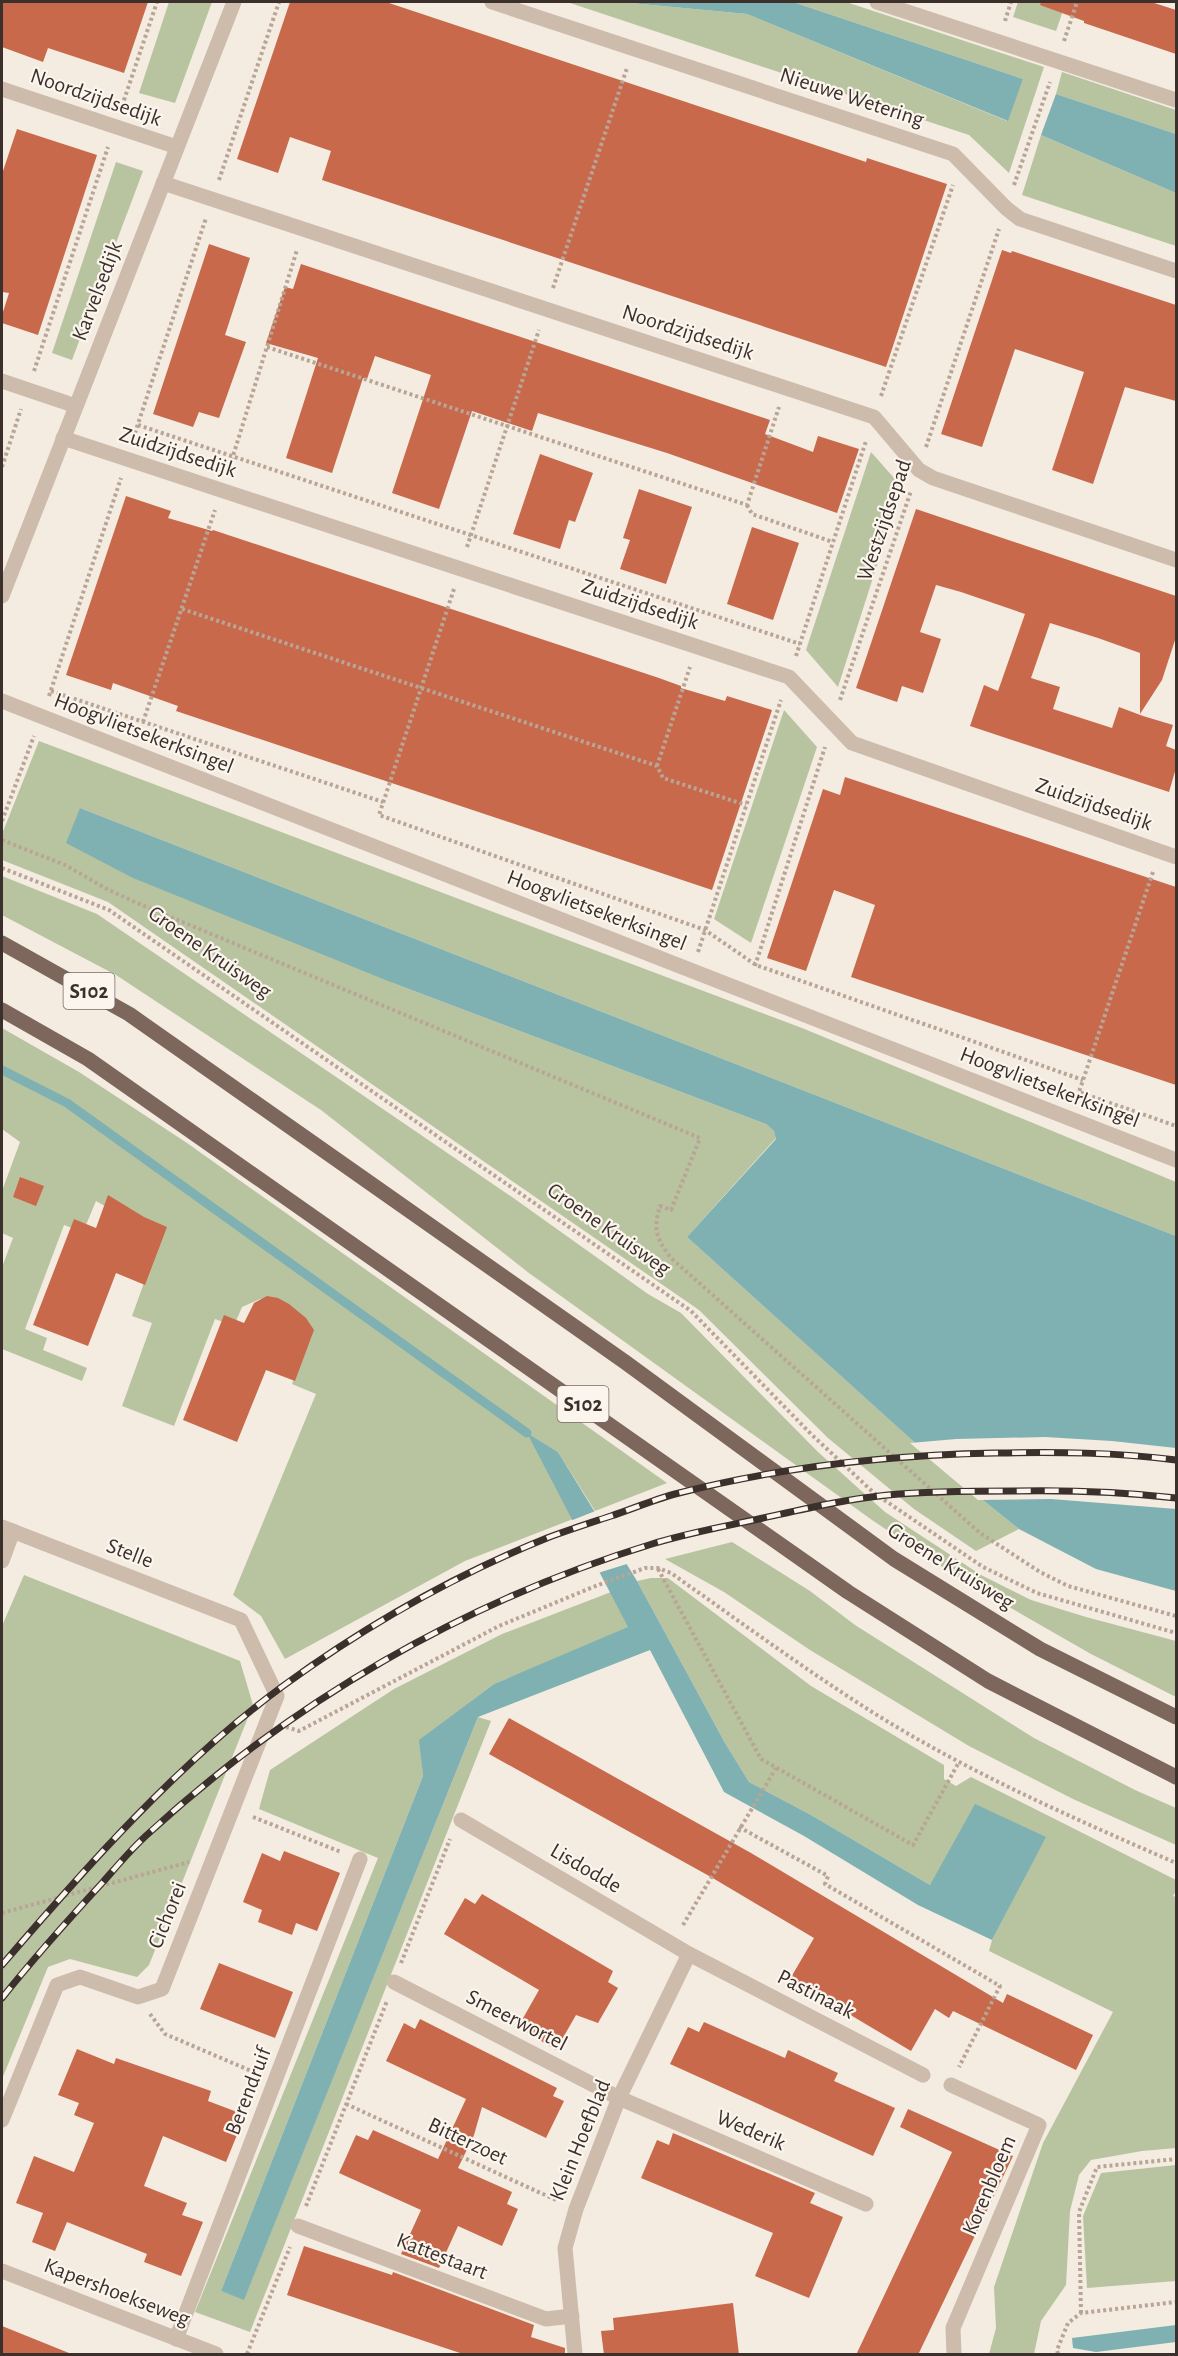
<svg xmlns="http://www.w3.org/2000/svg" width="1178" height="2356" viewBox="0 0 1178 2356" font-family="'Alegreya Sans',sans-serif">
  <style>
    .green { fill: #b8c4a0 }
    .water { fill: #7fb0b2 }
    .pier { fill: #f4ebe1 }
    .lines { fill: none; stroke-linecap: round; stroke-linejoin: round }
    .stream { stroke: #7fb0b2; stroke-width: 9 }
    .building { fill: #c8694b }
    .path { stroke: #b9a596; stroke-width: 4; stroke-dasharray: 3 3; stroke-linecap: butt }
    .pedestrian { stroke: #cdbbac; stroke-width: 15 }
    .minor { stroke: #cdbbac; stroke-width: 15 }
    .primary { stroke: #7d675c; stroke-width: 15 }
    .rail-casing { stroke: #3b302b; stroke-width: 7 }
    .rail { stroke: #fbf5ee; stroke-width: 4.5; stroke-dasharray: 14; stroke-linecap: butt }
    .labels { text-anchor: middle; dominant-baseline: central; stroke-width: 4.5; stroke-linejoin: round; paint-order: stroke }
    .shield { fill: #fbf5ee; stroke: #756b66; stroke-width: 1.5 }
    .shield-label { font-size: 21px; font-weight: bold; fill: #3b302b }
    .street-label { font-size: 22px; fill: #3b302b; stroke: #fbf5ee }
  </style>
  <rect width="100%" height="100%" fill="#f4ebe1"/>
  <g class="green">
    <polygon points="169,2 212,2 175,103 139,93"/>
    <polygon points="567,2 620,2 747,14 1007,121 1023,79 793,2 846,2 1044,67 1009,173 969,135"/>
    <polygon points="1018,2 1066,2 1056,31 1013,17"/>
    <polygon points="1062,72 1176,110 1176,134 1056,94"/>
    <polygon points="1041,135 1176,193 1176,246 1022,195"/>
    <polygon points="116,162 143,171 72,360 52,353"/>
    <polygon points="871,452 902,487 838,687 806,650"/>
    <polygon points="784,710 817,747 751,943 714,919"/>
    <polygon points="39,741 802,1028 1176,1182 1176,1236 80,808 393,983 766,1124 774,1131 776,1138 687,1237 944,1469 1019,1529 976,1551 914,1509 828,1438 699,1310 108,902 2,860 2,834"/>
    <polygon points="2,876 97,914 512,1197 648,1294 681,1313 818,1452 885,1512 981,1575 1031,1600 1086,1617 1176,1641 1176,1697 1091,1654 962,1580 872,1520 529,1273 321,1110 116,975 2,915"/>
    <polygon points="2,1028 79,1072 187,1143 667,1483 595,1511 558,1452 528,1434 573,1519 465,1561 285,1659 261,1616 233,1595 316,1394 292,1384 310,1334 279,1305 260,1299 242,1307 234,1326 215,1319 174,1426 122,1406 152,1323 132,1316 162,1233 132,1222 96,1201 83,1232 64,1225 25,1329 47,1338 43,1350 87,1368 82,1381 2,1349 2,1267 13,1238 2,1233 2,1191 20,1142 2,1129"/>
    <polygon points="732,1542 810,1591 855,1625 1034,1738 1135,1790 1176,1808 1176,1845 1073,1799 969,1746 810,1650 724,1592 665,1559"/>
    <polygon points="24,1575 240,1661 253,1705 149,1965 137,1977 70,1959 48,1967 2,2079 2,1626"/>
    <polygon points="651,1578 668,1578 811,1686 944,1765 944,1779 956,1786 971,1777 1176,1880 1176,1891 1173,1896 1176,1897 1176,2148 1142,2151 1091,2160 1079,2175 1070,2211 1066,2285 1041,2321 1034,2354 989,2354 996,2328 994,2287 1043,2143 1113,2012 989,1951 992,1940 1045,1837 930,1885 811,1815 749,1782 725,1743 637,1581"/>
    <polygon points="611,1592 629,1628 494,1684 420,1740 423,1776 221,2291 244,2299 478,1717 491,1721 250,2332 195,2312 378,1858 259,1809 270,1770 394,1689 502,1634"/>
    <polygon points="1176,2165 1176,2281 1087,2288 1083,2216 1101,2173"/>
  </g>
  <g class="water">
    <polygon points="620,2 793,2 1023,79 1008,121 747,14"/>
    <polygon points="1056,94 1176,134 1176,193 1041,135"/>
    <polygon points="80,808 1176,1236 1176,1591 1096,1569 1019,1529 944,1469 687,1237 776,1139 774,1131 766,1124 393,983 133,878 66,843"/>
    <polygon points="527,1433 558,1452 637,1581 725,1743 749,1782 811,1815 930,1885 975,1804 1046,1837 992,1940 918,1905 804,1836 724,1792 650,1650 478,1717 244,2300 221,2291 423,1776 419,1740 494,1684 628,1627"/>
    <polygon points="1176,2325 1176,2342 1096,2352 1073,2348 1072,2338"/>
  </g>
  <g class="pier">
    <polygon points="1045,1437 1112,1441 1176,1448 1176,1509 1051,1499 978,1500 910,1443 956,1439"/>
    <polygon points="598,1510 630,1563 598,1573 570,1521"/>
  </g>
  <g class="lines">
    <polyline class="stream" points="2,1070 67,1103 527,1433"/>
  </g>
  <g class="building">
    <polygon points="2,2 148,2 124,73 48,48 43,62 2,47"/>
    <polygon points="290,2 386,2 866,162 867,158 947,184 886,367 322,180 331,151 290,137 278,173 237,159"/>
    <polygon points="1041,2 1151,2 1176,10 1176,54 1084,23 1084,21 1040,5"/>
    <polygon points="17,129 97,155 38,335 2,323 2,315 9,293 2,292 2,174"/>
    <polygon points="209,244 250,258 225,335 246,342 219,418 199,412 193,427 153,414"/>
    <polygon points="1002,250 1011,253 1012,251 1176,305 1176,401 1125,387 1093,484 1052,470 1084,372 1015,349 982,447 941,434"/>
    <polygon points="301,264 770,420 765,434 813,452 818,436 859,449 837,513 667,453 538,413 532,431 472,411 439,509 392,493 431,375 375,356 367,379 363,378 332,473 286,458 318,358 266,343 285,287 293,289"/>
    <polygon points="540,454 593,473 575,522 569,520 560,549 513,534"/>
    <polygon points="639,489 692,507 666,584 620,569 630,540 623,538"/>
    <polygon points="126,496 171,511 168,518 212,531 213,530 659,678 681,686 681,688 725,701 727,696 772,710 712,890 176,711 178,706 113,683 111,690 66,675"/>
    <polygon points="916,509 1176,596 1176,637 1162,680 1140,714 1140,653 1098,638 1050,623 1031,678 1060,687 1053,709 1112,728 1119,707 1143,716 1173,725 1166,746 1176,750 1176,768 1169,792 970,726 984,685 998,691 1025,614 961,592 936,585 920,632 941,639 923,693 902,686 897,702 856,688"/>
    <polygon points="752,527 799,543 773,620 727,604"/>
    <polygon points="845,777 1176,887 1176,1085 851,977 875,905 834,890 806,971 767,958 823,789 840,795"/>
    <polygon points="20,1177 44,1186 36,1206 13,1197"/>
    <polygon points="108,1195 144,1217 167,1227 145,1285 116,1273 88,1346 33,1325 74,1219 96,1228"/>
    <polygon points="267,1296 278,1298 289,1304 306,1318 314,1330 295,1381 266,1370 237,1442 183,1420 224,1315 244,1323 254,1303"/>
    <polygon points="509,1718 751,1853 1003,2003 1007,1994 1093,2035 1076,2070 953,2011 949,2018 935,2009 911,2051 790,1979 814,1938 711,1877 489,1754"/>
    <polygon points="284,1851 340,1873 317,1931 296,1923 292,1935 258,1922 262,1910 243,1902 262,1853 280,1861"/>
    <polygon points="482,1894 613,1971 608,1982 618,1988 598,2023 576,2015 556,2050 518,2027 539,1990 444,1934 465,1898 475,1904"/>
    <polygon points="219,1963 293,1992 275,2038 200,2009"/>
    <polygon points="420,2019 557,2088 553,2096 564,2101 546,2138 482,2107 474,2135 458,2168 512,2192 507,2204 518,2209 502,2246 458,2226 439,2268 401,2254 421,2210 339,2173 356,2135 368,2140 373,2130 438,2159 466,2099 386,2061 404,2023 415,2029"/>
    <polygon points="704,2022 785,2058 788,2050 838,2073 834,2081 895,2108 873,2156 670,2064 688,2027 699,2032"/>
    <polygon points="77,2049 114,2064 116,2058 211,2091 208,2101 245,2115 226,2162 163,2136 144,2186 187,2203 182,2215 203,2222 181,2276 144,2262 147,2254 67,2222 55,2251 32,2242 43,2213 16,2203 34,2156 74,2172 94,2123 74,2115 79,2103 58,2095"/>
    <polygon points="908,2109 1013,2156 918,2355 856,2355 952,2152 900,2127"/>
    <polygon points="673,2133 815,2193 810,2203 843,2217 809,2298 755,2276 773,2233 641,2178 657,2140 669,2145"/>
    <polygon points="304,2246 392,2275 393,2272 534,2325 531,2337 565,2348 565,2355 466,2355 287,2295"/>
    <polygon points="733,2303 739,2355 604,2355 601,2331 614,2330 613,2318"/>
    <polygon points="2,2326 69,2353 69,2355 2,2355"/>
  </g>
  <g class="lines">
    <g class="path">
      <polyline points="1005,21 1011,2"/>
      <polyline points="1064,41 1077,2"/>
      <polyline points="122,106 157,2"/>
      <polyline points="219,180 279,2"/>
      <polyline points="1014,185 1050,82"/>
      <polyline points="553,288 627,68"/>
      <polyline points="267,347 747,505 779,407"/>
      <polyline points="34,371 108,147"/>
      <polyline points="881,396 953,185"/>
      <polyline points="138,425 800,644"/>
      <polyline points="133,439 206,218"/>
      <polyline points="926,447 999,229"/>
      <polyline points="2,467 21,409"/>
      <polyline points="228,472 297,250"/>
      <polyline points="747,505 752,514 833,542"/>
      <polyline points="467,547 539,330"/>
      <polyline points="454,589 379,815 705,930 756,965 1083,1080"/>
      <polyline points="182,609 657,766 663,778 746,805"/>
      <polyline points="796,656 866,441"/>
      <polyline points="51,691 383,802"/>
      <polyline points="49,696 121,478"/>
      <polyline points="840,700 911,491"/>
      <polyline points="143,722 215,510"/>
      <polyline points="657,766 690,667"/>
      <polyline points="2,821 34,736"/>
      <path d="M2 840 65 865 107 889 137 903 700 1138 671 1210 660 1206C653 1230 656 1237 670 1257L980 1533 1040 1572 1068 1586 1176 1616"/>
      <polyline points="2,868 109,910 691,1311 811,1434 874,1493 983,1567 1037,1593 1176,1633"/>
      <polyline points="1153,872 1079,1092 1176,1126"/>
      <polyline points="698,952 781,700"/>
      <polyline points="755,966 825,747"/>
      <polyline points="658,1569 761,1759 913,1845 959,1762"/>
      <path d="M286 1727 299 1731 499 1626 598 1585 645 1568H658L671 1573C732 1616 792 1660 855 1701 956 1767 1066 1815 1176 1863"/>
      <polyline points="253,1817 341,1852"/>
      <polyline points="739,1827 828,1876 825,1884 1000,1986 959,2067"/>
      <polyline points="2,1913 189,1862"/>
      <polyline points="683,1925 776,1768"/>
      <polyline points="401,1963 450,1839"/>
      <polyline points="150,2014 165,2034 256,2073"/>
      <polyline points="346,2104 556,2200"/>
      <polyline points="306,2206 387,2001"/>
      <polyline points="1081,2313 1079,2212 1097,2167 1176,2159"/>
      <polyline points="247,2354 290,2247"/>
      <polyline points="1058,2354 1057,2350 1068,2323 1081,2313 1176,2302"/>
    </g>
    <g class="pedestrian">
      <polyline points="394,1982 619,2098 866,2204"/>
      <polyline points="298,2226 546,2319 572,2316"/>
      <polyline points="176,2339 360,1859"/>
    </g>
    <g class="minor">
      <polyline points="492,2 953,154 1006,208 1020,219 1176,271"/>
      <polyline points="877,2 1176,100"/>
      <polyline points="2,89 177,147"/>
      <polyline points="163,183 874,417 919,470 933,478 1176,560"/>
      <polyline points="2,381 76,406"/>
      <polyline points="63,438 789,677 852,743 1176,857"/>
      <polyline points="2,596 234,2"/>
      <polyline points="2,701 1176,1160"/>
      <polyline points="2,1527 241,1620 277,1696 162,1989 138,1997 80,1977 57,1985 2,2120"/>
      <polyline points="2,1561 13,1531"/>
      <polyline points="461,1820 689,1954 923,2075"/>
      <polyline points="951,2085 1039,2125 953,2328 954,2354"/>
      <polyline points="2,2271 216,2354"/>
      <polyline points="575,2354 565,2248 576,2209 619,2098 689,1954"/>
    </g>
    <g class="primary">
      <polyline points="2,943 129,1014 625,1362 894,1559 1040,1649 1176,1717"/>
      <polyline points="2,1010 88,1059 848,1592 988,1681 1176,1777"/>
    </g>
    <g class="rail-casing">
      <g id="rail">
        <path d="M2 1965C87 1866 178 1763 283 1686 364 1627 455 1575 547 1538 568 1530 590 1523 611 1516 632 1509 653 1500 675 1494 780 1467 887 1455 995 1453 1056 1452 1116 1452 1176 1460"/>
        <path d="M2 1998C34 1958 68 1920 103 1882 118 1865 132 1848 149 1833 292 1702 465 1601 652 1544 688 1533 726 1526 763 1518 804 1509 846 1499 888 1495 930 1491 973 1491 1016 1491 1070 1490 1123 1492 1176 1498"/>
      </g>
    </g>
    <use href="#rail" class="rail"/>
  </g>
  <g class="labels">
    <g class="shield">
      <rect x="63.5" y="973" width="51" height="36" rx="4.5"/>
      <rect x="557.5" y="1386" width="51" height="36" rx="4.5"/>
    </g>
    <g class="shield-label">
      <text x="89" y="991">S102</text>
      <text x="583" y="1404">S102</text>
    </g>
    <g class="street-label">
      <text transform="translate(96 97) rotate(19)">Noordzijdsedijk</text>
      <text transform="translate(852 97) rotate(18)">Nieuwe Wetering</text>
      <text transform="translate(97 291) rotate(-69)">Karvelsedijk</text>
      <text transform="translate(688 332) rotate(18)">Noordzijdsedijk</text>
      <text transform="translate(178 452) rotate(18)">Zuidzijdsedijk</text>
      <text transform="translate(884 520) rotate(-71)">Westzijdsepad</text>
      <text transform="translate(640 604) rotate(18)">Zuidzijdsedijk</text>
      <text transform="translate(144 733) rotate(21)">Hoogvlietsekerksingel</text>
      <text transform="translate(1094 804) rotate(19)">Zuidzijdsedijk</text>
      <text transform="translate(597 910) rotate(21)">Hoogvlietsekerksingel</text>
      <text transform="translate(210 952) rotate(35)">Groene Kruisweg</text>
      <text transform="translate(1050 1087) rotate(21)">Hoogvlietsekerksingel</text>
      <text transform="translate(609 1229) rotate(35)">Groene Kruisweg</text>
      <text transform="translate(130 1553) rotate(21)">Stelle</text>
      <text transform="translate(951 1566) rotate(32)">Groene Kruisweg</text>
      <text transform="translate(586 1868) rotate(30)">Lisdodde</text>
      <text transform="translate(167 1915) rotate(-68)">Cichorei</text>
      <text transform="translate(816 1994) rotate(27)">Pastinaak</text>
      <text transform="translate(517 2020) rotate(27)">Smeerwortel</text>
      <text transform="translate(248 2091) rotate(-69)">Berendruif</text>
      <text transform="translate(751 2130) rotate(23)">Wederik</text>
      <text transform="translate(580 2140) rotate(-68)">Klein Hoefblad</text>
      <text transform="translate(468 2141) rotate(25)">Bitterzoet</text>
      <text transform="translate(989 2185) rotate(-67)">Korenbloem</text>
      <text transform="translate(442 2256) rotate(21)">Kattestaart</text>
      <text transform="translate(117 2292) rotate(21)">Kapershoekseweg</text>
    </g>
  </g>
  <rect width="1178" height="2356" fill="none" stroke="#3b302b" stroke-width="6"/>
</svg>
